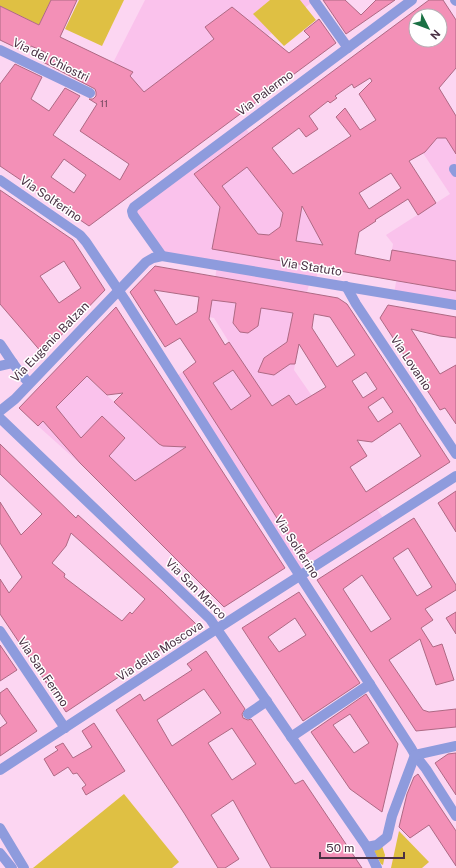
<svg xmlns="http://www.w3.org/2000/svg" width="456" height="868" viewBox="0 0 456 868" font-family="'Public Sans',sans-serif">
  <style>
    .built { fill: #fac2ec }
    .green { fill: #dfc043 }
    .building { fill: #f390b7; stroke: #ae6984; fill-rule: evenodd }
    .lines { fill: none; stroke-linecap: round; stroke-linejoin: round }
    .minor { stroke: #8e9bdd; stroke-width: 10 }
    .labels { text-anchor: middle; dominant-baseline: central; stroke-width: 3; stroke-linejoin: round; paint-order: stroke }
    .number-label { font-size: 10px; fill: #744961 }
    .street-label { font-size: 12px; fill: #4a3144; stroke: #fff }
  </style>
  <rect width="100%" height="100%" fill="#fcd6f2"/>
  <g class="built">
    <polygon points="145,0 315,0 268,36 256,25 246,37 234,67 260,100 243,112 231,97 93,102"/>
    <polygon points="456,117 456,304 394,294 401,252 392,250 393,244 386,235 450,194 423,153"/>
    <polygon points="244,126 284,180 311,223 323,245 316,280 162,254 131,210"/>
    <polygon points="217,266 310,281 307,292 294,370 312,396 323,389 367,456 350,468 385,521 301,575 175,377 229,342 214,318 209,317"/>
    <polygon points="81,371 159,444 163,446 195,429 285,568 224,607 85,468 38,426 80,383"/>
  </g>
  <g class="green">
    <polygon points="0,0 51,0 39,25 0,6"/>
    <polygon points="79,0 124,0 102,46 65,29"/>
    <polygon points="270,0 300,0 316,20 284,46 253,14"/>
    <polygon points="124,794 179,862 172,868 33,868"/>
    <polygon points="399,831 429,862 422,868 391,868"/>
    <polygon points="382,846 385,855 383,865 381,864 374,851 376,849"/>
  </g>
  <g class="building">
    <path d="M51 0H77L60 37 133 72 130 76 144 92 214 39 205 27 232 7 289 53 310 37 304 31 319 19 336 43 89 226 0 166V84L15 64 42 77 31 99 49 111 65 88 80 96 53 135 120 180 129 164 80 131 97 104 89 99H93L96 96V92L95 89 43 62 47 53 31 46 27 53 0 40V6L39 25ZM64 159 86 175 74 193 51 177Z"/>
    <polygon points="323,0 345,0 361,15 376,0 395,0 346,34"/>
    <path d="M429 0H443L456 20V68L439 88 456 116V154L446 138H437L425 152 409 161 436 203 418 215 408 199 375 220 376 221 359 232 355 254 390 261 392 250 456 261V291L212 249 220 207 194 174ZM416 16H440V40H416ZM370 78 372 81 359 94 376 120 360 130 345 108 336 117 351 136 293 174 272 148 299 128 306 137 318 129 309 116 328 101 330 103 337 98 335 96 352 84 354 88ZM247 167 283 213 280 227 269 235 258 234 222 186ZM391 173 401 188 369 209 359 193ZM302 206 323 245 296 241Z"/>
    <path d="M0 190 73 240 105 290 43 354 0 304ZM64 261 81 288 59 303 40 276Z"/>
    <path d="M155 266 338 298 347 304 416 409V410L450 462 302 557 183 372 196 362 180 338 165 347 130 292ZM154 290 199 297 197 312 176 325ZM212 300 236 303 233 323 240 332 248 333 258 326 261 308 293 313 287 342 264 358 258 372 274 375 290 364H295L299 344 326 387 296 405 289 395 272 406 229 342 225 345 209 319ZM314 314 330 317 355 355 337 367 312 328ZM233 370 251 396 231 410 213 383ZM366 372 377 389 363 398 352 381ZM383 397 393 412 378 422 368 407ZM400 423 421 456 366 492 350 467 367 456 357 440 372 442Z"/>
    <polygon points="388,305 456,317 456,338 440,336 411,329 440,374 456,365 456,424 445,408 440,410 380,318"/>
    <path d="M116 307 285 568 224 607 80 463 43 421 38 426 19 408ZM87 376 107 395 123 393 114 402 159 444 163 446 186 447 135 481 109 456 125 438 102 416 81 438 56 407Z"/>
    <path d="M0 444 76 518 78 515 163 592 197 625 66 712 0 614V579L9 593 22 577 0 543V502L21 535 42 514 0 474ZM71 533 145 599 132 614 130 612 122 621 64 577 65 574 52 563 66 546Z"/>
    <polygon points="456,491 456,532 438,503"/>
    <path d="M414 518 456 585V590L425 609 433 620 421 628 433 647 442 644 454 680 436 685 420 639 389 660 423 710 429 712 456 709V727L416 731 317 580ZM408 548 432 587 417 596 393 558ZM362 575 391 619 371 632 343 589Z"/>
    <path d="M299 592 360 683 303 721 242 628ZM295 618 306 635 279 652 268 637Z"/>
    <polygon points="456,612 456,634 446,618"/>
    <polygon points="0,645 17,670 0,681"/>
    <path d="M206 651 245 709 242 714 243 718 248 720 251 719 295 784 303 780 362 868H271L233 800 211 815 239 859 225 868H218L184 813 116 710 140 694 144 701 192 670 187 664ZM204 689 221 713 172 746 157 720ZM232 728 256 764 232 780 208 743Z"/>
    <polygon points="7,688 37,731 0,756 0,728 7,723 0,713 0,693"/>
    <path d="M366 694 398 744 382 812 350 789 311 732ZM350 714 369 743 354 753 333 725Z"/>
    <polygon points="94,723 125,771 86,795 82,788 86,785 77,773 73,774 68,767 54,776 44,759 58,750 55,747 63,743 73,758 92,747 82,731"/>
    <polygon points="456,753 456,795 435,763 448,754"/>
    <polygon points="418,774 456,831 456,866 429,825 410,838 399,827 407,794 414,777"/>
  </g>
  <g class="lines">
    <g class="minor">
      <polyline points="314,0 348,48"/>
      <polyline points="455,0 456,1"/>
      <polyline points="0,50 90,93"/>
      <polyline points="454,169 456,172"/>
      <polyline points="0,180 80,235 86,242 125,300 293,565 411,748 415,755 426,769 456,816"/>
      <polyline points="162,256 133,215 132,211 134,207 412,0"/>
      <polyline points="346,286 356,304 456,454"/>
      <path d="M0 344C10 358 17 371 29 383"/>
      <polyline points="0,366 13,363"/>
      <polyline points="0,411 15,399 146,262 153,258 162,256 456,305"/>
      <polyline points="0,418 210,619 367,847 377,868"/>
      <polyline points="0,631 65,728"/>
      <polyline points="248,714 267,701"/>
      <polyline points="291,737 370,684"/>
      <polyline points="415,755 456,746"/>
      <polyline points="0,770 204,637 456,476"/>
      <polyline points="0,828 24,868"/>
      <polyline points="367,847 377,845 387,837 392,816 415,755"/>
      <polyline points="0,853 12,868"/>
    </g>
  </g>
  <g class="labels">
    <g class="number-label">
      <text x="104" y="103">11</text>
    </g>
    <g class="street-label">
      <text transform="translate(51 60) rotate(26)">Via dei Chiostri</text>
      <text transform="translate(265 93) rotate(-37)">Via Palermo</text>
      <text transform="translate(51 199) rotate(34)">Via Solferino</text>
      <text transform="translate(311 267) rotate(9)">Via Statuto</text>
      <text transform="translate(50 342) rotate(-46)">Via Eugenio Balzan</text>
      <text transform="translate(411 363) rotate(56)">Via Lovanio</text>
      <text transform="translate(297 547) rotate(57)">Via Solferino</text>
      <text transform="translate(196 589) rotate(45)">Via San Marco</text>
      <text transform="translate(160 651) rotate(-33)">Via della Moscova</text>
      <text transform="translate(43 672) rotate(56)">Via San Fermo</text>
    </g>
  </g>
  <g transform="translate(428 28) rotate(132)"><circle r="19" fill="#ffffff" stroke="#b7adb4"/>
  <path d="M0-3L7 15L0 10L-7 15Z" fill="#1a7144"/>
  <text y="-6" font-size="11" font-weight="bold" text-anchor="middle" fill="#4a3144">N</text>
  </g>
  <path d="M320 852v6h84v-6" fill="none" stroke="#4a3144" stroke-width="2"/>
  <text x="326" y="852" font-size="12" fill="#4a3144" stroke="#ffffff" stroke-width="3" paint-order="stroke">50 m</text>
</svg>
